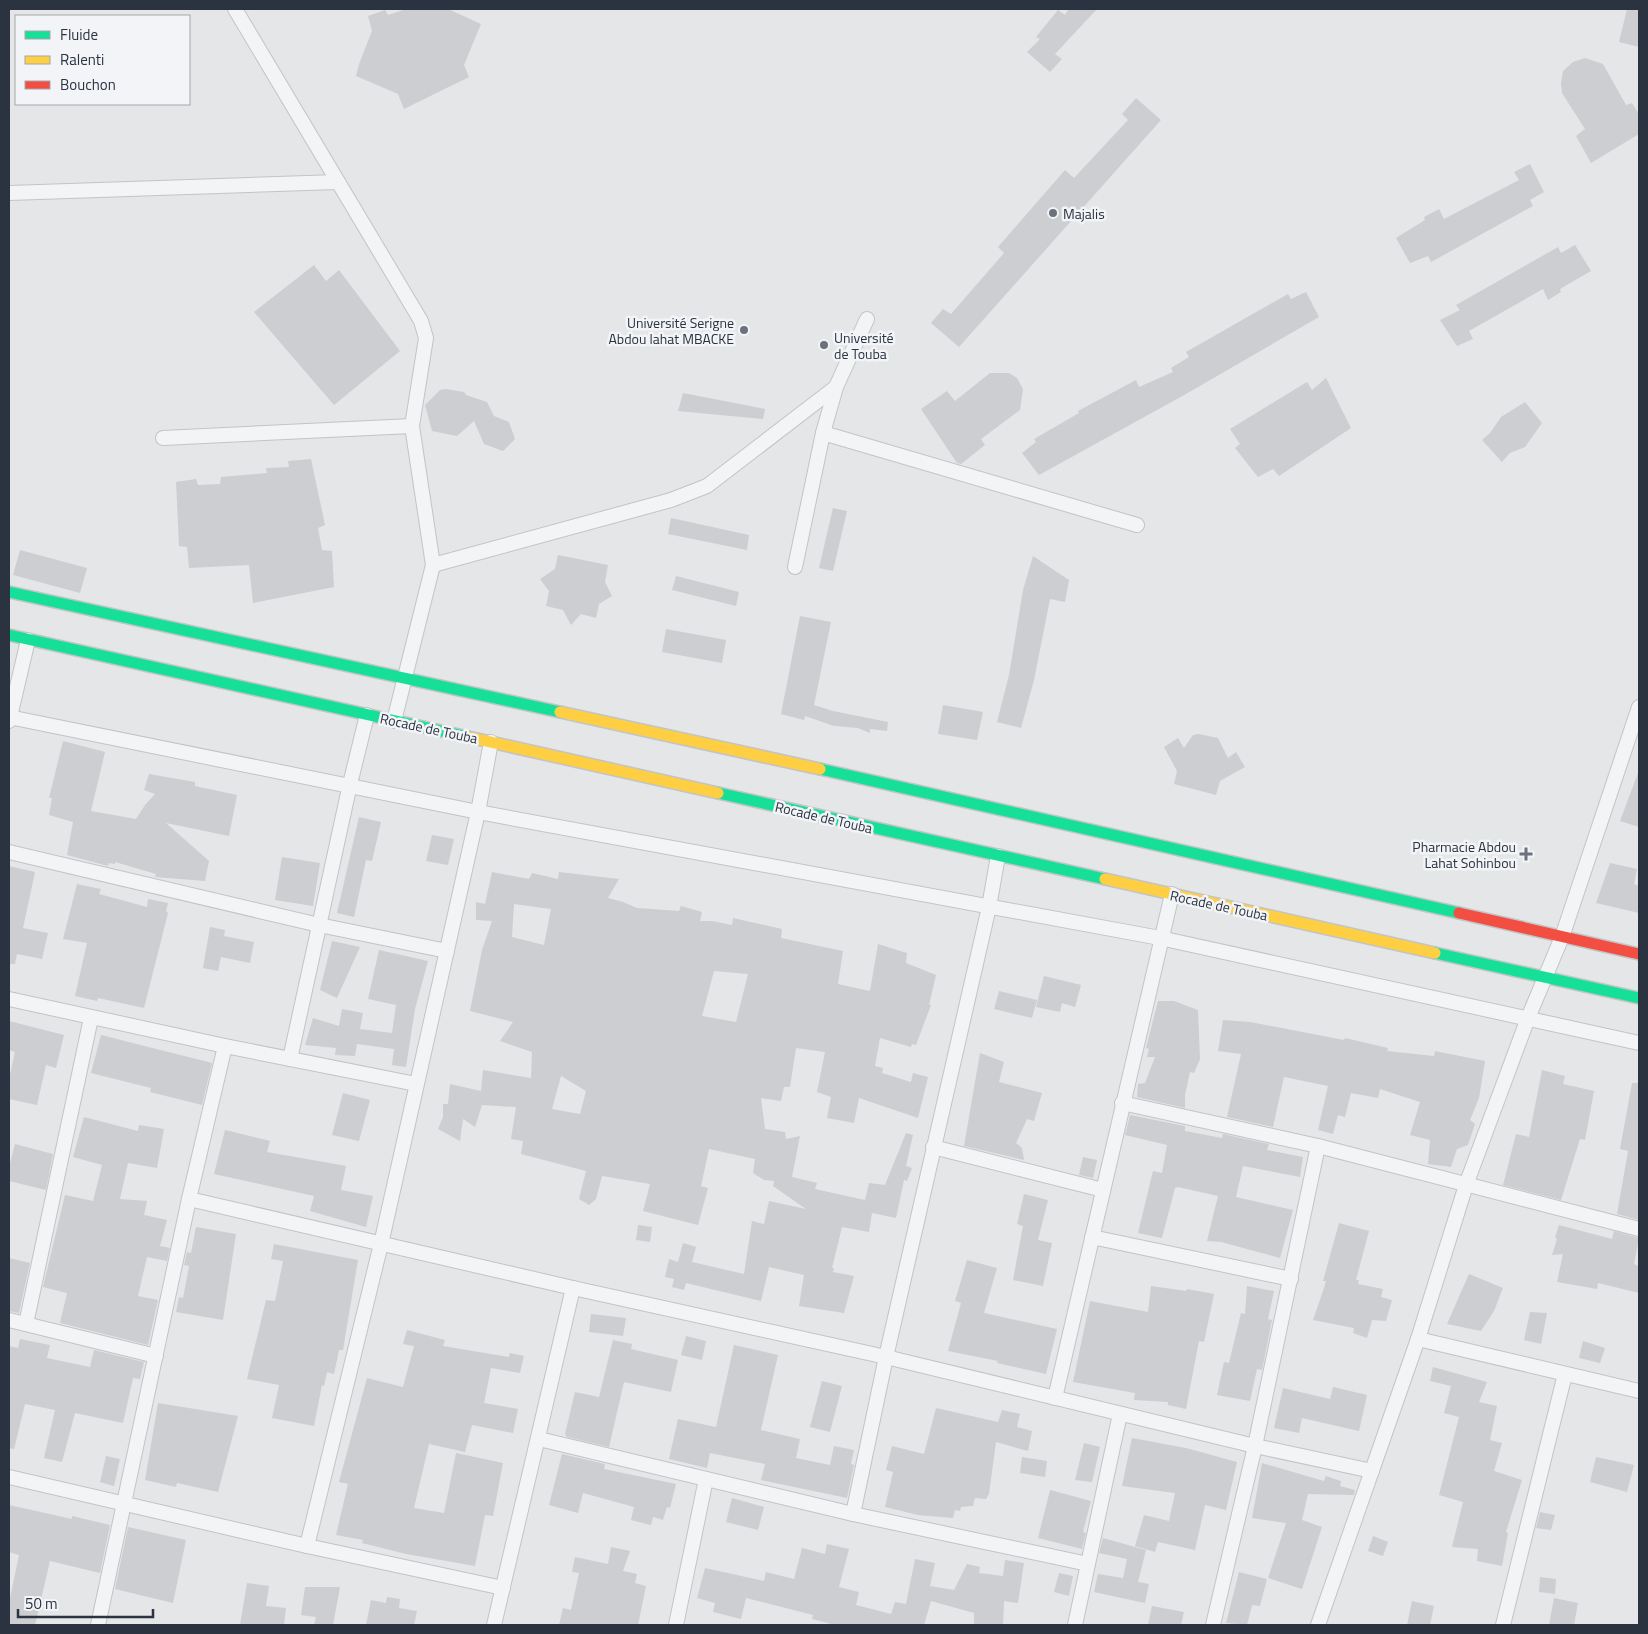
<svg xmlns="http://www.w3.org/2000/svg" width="1648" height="1634" viewBox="0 0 1648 1634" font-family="'Titillium Web',sans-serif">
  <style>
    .building { fill: #ccced1; fill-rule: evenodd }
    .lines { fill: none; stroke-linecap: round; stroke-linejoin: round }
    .street-casing { stroke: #c2c4c6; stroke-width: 16 }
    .fast-casing { stroke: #c2c4c6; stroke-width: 14 }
    .slow-casing { stroke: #c2c4c6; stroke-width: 14 }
    .jam-casing { stroke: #c2c4c6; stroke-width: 14 }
    .street { stroke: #f3f4f5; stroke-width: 14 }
    .fast { stroke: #16e098; stroke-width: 11 }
    .slow { stroke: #ffcf43; stroke-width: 11 }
    .jam { stroke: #f24e42; stroke-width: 11 }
    .poi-dot { fill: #6c727b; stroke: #f2f4f7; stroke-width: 2 }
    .labels { text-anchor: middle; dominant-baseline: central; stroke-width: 5; stroke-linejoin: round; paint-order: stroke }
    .poi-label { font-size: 14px; fill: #2b3341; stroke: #f2f4f7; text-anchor: start }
    .street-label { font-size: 14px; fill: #2b3341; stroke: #f2f4f7 }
  </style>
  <rect width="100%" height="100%" fill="#e4e6e8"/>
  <g class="building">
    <polygon points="406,9 448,9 481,24 464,65 469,77 404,109 398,94 356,76 359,64 372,31 368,16 385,10 388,15"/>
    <polygon points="1069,9 1097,9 1055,54 1062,59 1050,72 1027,52 1040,39 1036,37 1058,10 1065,15"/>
    <polygon points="1627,9 1639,9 1639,47 1619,42"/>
    <polygon points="1585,58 1603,64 1626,105 1632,103 1639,114 1639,134 1591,163 1576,136 1585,129 1562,93 1561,83 1563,71 1573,62"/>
    <polygon points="1136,98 1161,120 959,347 931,323 943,309 951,314 1004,253 998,247 1065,170 1074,178 1128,120 1122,114"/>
    <polygon points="1530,164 1544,192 1530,200 1533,206 1431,262 1428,256 1410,263 1396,238 1425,220 1424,217 1439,209 1444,219 1519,180 1514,172"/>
    <polygon points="1575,245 1591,271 1560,289 1561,292 1548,300 1543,289 1469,331 1473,339 1457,346 1440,320 1460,310 1456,305 1558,247 1561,253"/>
    <polygon points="314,265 326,281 339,270 400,351 334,405 254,312"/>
    <polygon points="1306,292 1319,317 1186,394 1039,475 1022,453 1036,442 1034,439 1079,413 1078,411 1136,380 1139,387 1173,372 1171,368 1189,357 1186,352 1288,294 1291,299"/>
    <polygon points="990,373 1009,373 1017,378 1023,389 1020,410 981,439 985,445 961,464 957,463 921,409 947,391 955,401"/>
    <polygon points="1326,378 1351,428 1279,476 1273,469 1258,477 1235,448 1240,444 1230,429 1307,382 1312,390"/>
    <polygon points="446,389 464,392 466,395 487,402 494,416 509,422 515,439 503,451 484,444 474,421 457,436 432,431 425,405 440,390"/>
    <polygon points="683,393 765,409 763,419 678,411"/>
    <polygon points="1525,402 1542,423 1525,447 1510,453 1502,462 1482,440 1490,433 1501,417"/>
    <polygon points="311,459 325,525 318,528 322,550 332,551 334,587 253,603 249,565 189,568 187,547 179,546 176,482 196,479 198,485 220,484 221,477 267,473 266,468 289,467 288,461"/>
    <polygon points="833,508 847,511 833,571 819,568"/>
    <polygon points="671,518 749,535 747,550 668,534"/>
    <polygon points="20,550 87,568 80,593 13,575"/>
    <polygon points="558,555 608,565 605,582 612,596 599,604 596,618 581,614 571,625 563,610 546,606 549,591 540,579 555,569"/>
    <polygon points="1033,556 1069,580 1065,602 1050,599 1034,680 1021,728 997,722 1009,675 1023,590"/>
    <polygon points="676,576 739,592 736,606 672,590"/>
    <polygon points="800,616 831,622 814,705 833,711 888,722 887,731 870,729 870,733 858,728 834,726 805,716 804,720 781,714"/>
    <polygon points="666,629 726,640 722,663 662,652"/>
    <polygon points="943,705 983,712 977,740 938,734"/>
    <polygon points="1199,734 1218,738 1228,758 1236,752 1245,767 1220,781 1216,795 1174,784 1177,771 1164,747 1178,738 1184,748 1193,735"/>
    <polygon points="63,741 105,752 91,811 136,819 145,805 155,794 144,790 149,774 195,782 195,786 237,795 229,836 166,823 209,861 205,881 155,877 156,874 115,862 115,864 109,863 108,866 67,855 73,822 49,815 52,798 49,798"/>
    <polygon points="1638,773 1639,773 1639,827 1620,821"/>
    <polygon points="359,817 381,822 372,861 366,860 354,917 337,913"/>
    <polygon points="432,835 454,839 448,865 426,861"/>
    <polygon points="282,857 320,863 313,906 275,900"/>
    <polygon points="1610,863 1637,869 1634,884 1639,886 1639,913 1596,903"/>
    <polygon points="9,866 35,872 23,928 48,933 42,959 17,954 15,964 9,964"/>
    <path d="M492 872 529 879 532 873 558 879 559 872 619 879 608 898 623 902 637 908 679 911 681 906 702 912 700 921H712L732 925 733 918 782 929 781 938 843 951 838 984 870 991 878 944 907 953 906 963 936 975 929 1005H931L916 1045 912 1044 911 1047 880 1038 875 1066 883 1068 882 1073 911 1082 913 1073 928 1077 918 1118 859 1098 854 1123 827 1118 831 1097 817 1092 825 1052 796 1048 790 1087H784L781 1101 761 1098 765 1129 785 1132 786 1139 800 1136 792 1177 817 1183 815 1189 865 1200 869 1183 885 1185 906 1133 913 1135 906 1166 912 1168 907 1181 904 1180 896 1218 872 1213 869 1232 842 1227 832 1268H834L833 1272 854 1276 844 1313 799 1306 804 1275 769 1267 761 1301 686 1283 684 1290 672 1287 674 1279 665 1277 669 1259 678 1262 683 1243 696 1247 692 1262 744 1274 752 1221 764 1224 769 1201 806 1209 773 1186 774 1181 764 1180 753 1173 755 1159 709 1149 701 1186 708 1188 698 1225 643 1211 650 1184 602 1176 596 1199 589 1205 579 1199 586 1171 521 1154 523 1141 511 1139 516 1107 482 1105 475 1127 463 1119 460 1141 438 1129 443 1117V1104H448L450 1084 481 1091 483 1070 531 1078 532 1052 500 1041 513 1022 470 1011 482 950 492 921 476 920V902L485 904ZM514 904 551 909 544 945 512 937ZM714 971 748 974 736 1022 702 1016ZM561 1076 586 1091 580 1114 552 1109Z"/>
    <polygon points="77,884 101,889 99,894 147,907 148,899 168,903 166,911 168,913 144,1008 98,998 97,1001 75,996 87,943 63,939"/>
    <polygon points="210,927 225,930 224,936 254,942 250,963 221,957 218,971 203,968"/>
    <polygon points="332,941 360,947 337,998 320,990"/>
    <polygon points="379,950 428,961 415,1009 406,1067 392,1065 394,1049 357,1044 355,1056 335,1055 336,1048 305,1045 313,1018 339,1026 342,1009 363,1013 360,1029 392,1033 396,1005 368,999"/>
    <polygon points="1044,976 1081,985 1075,1007 1062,1003 1060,1012 1036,1007"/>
    <polygon points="999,991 1037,1000 1032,1018 994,1009"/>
    <polygon points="1158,1001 1174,1001 1198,1010 1200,1059 1194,1073 1190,1072 1185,1095 1185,1108 1137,1097 1138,1084 1145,1083 1155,1057 1147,1057 1149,1049 1146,1048"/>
    <polygon points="1223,1020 1250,1022 1344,1040 1345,1038 1388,1048 1387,1051 1434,1056 1435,1051 1485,1061 1479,1098 1470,1120 1475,1124 1468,1145 1457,1149 1451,1167 1428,1164 1430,1140 1410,1135 1420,1102 1380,1089 1378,1098 1351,1093 1345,1117 1338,1115 1333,1134 1318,1130 1328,1086 1284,1077 1273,1127 1227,1117 1241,1054 1218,1051"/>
    <polygon points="9,1021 64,1035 56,1068 46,1065 37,1105 9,1099 9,1079 15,1052 9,1050"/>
    <polygon points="101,1035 212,1063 202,1105 150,1092 151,1088 91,1073"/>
    <polygon points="980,1053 1004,1062 999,1082 1042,1093 1034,1121 1027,1119 1016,1143 1022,1148 1024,1160 964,1146"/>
    <polygon points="1542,1070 1565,1076 1563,1084 1594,1091 1585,1140 1580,1139 1561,1200 1503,1185 1516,1134 1529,1137"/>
    <polygon points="1632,1083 1639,1083 1639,1220 1617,1214 1628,1151 1620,1149"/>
    <polygon points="343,1093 370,1100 359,1141 332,1135"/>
    <polygon points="1130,1115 1185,1126 1185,1131 1222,1138 1223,1134 1269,1144 1267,1150 1303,1157 1300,1177 1243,1166 1236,1197 1293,1210 1280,1258 1221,1242 1207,1241 1218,1196 1178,1187 1175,1188 1162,1238 1138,1233 1153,1171 1162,1173 1167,1145 1125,1135"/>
    <polygon points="84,1117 138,1131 139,1125 164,1129 157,1168 128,1163 120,1199 147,1201 144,1215 167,1220 160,1246 170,1248 167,1261 147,1257 138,1296 158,1300 148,1345 60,1323 67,1293 43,1287 65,1195 93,1201 102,1165 73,1157"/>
    <polygon points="225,1130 270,1141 267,1152 346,1166 341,1190 373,1196 366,1227 310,1211 314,1196 214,1174"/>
    <polygon points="15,1144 53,1154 46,1190 9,1181 9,1167"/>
    <polygon points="1083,1157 1097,1160 1093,1178 1079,1175"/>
    <polygon points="1024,1194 1048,1200 1038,1240 1052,1243 1043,1286 1013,1280 1023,1226 1017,1224"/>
    <polygon points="1339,1223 1369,1231 1356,1280 1359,1280 1358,1284 1383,1289 1381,1297 1392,1300 1386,1321 1372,1320 1367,1338 1353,1333 1354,1328 1313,1320 1324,1288 1326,1281 1323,1281"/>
    <polygon points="638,1225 652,1227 650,1242 636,1240"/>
    <polygon points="1559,1225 1612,1239 1614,1231 1639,1238 1634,1264 1639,1266 1639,1293 1598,1283 1597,1289 1557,1282 1563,1254 1552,1255 1557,1239 1555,1237"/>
    <polygon points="196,1227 236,1234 223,1320 176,1312 179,1297 183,1298 189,1266 184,1265 187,1252 191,1253"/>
    <polygon points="274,1244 358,1260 343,1350 339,1350 334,1374 327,1372 324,1386 322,1385 314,1426 272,1418 279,1385 247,1379 266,1300 275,1301 283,1261 271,1259"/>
    <polygon points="9,1258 30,1263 19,1313 9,1311"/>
    <polygon points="967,1260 997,1268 984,1313 1057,1329 1046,1374 997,1363 998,1361 948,1351 961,1303 955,1301"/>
    <polygon points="1469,1274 1503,1288 1494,1311 1481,1331 1447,1324"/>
    <polygon points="1151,1286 1186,1291 1187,1289 1214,1294 1204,1342 1199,1341 1186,1409 1168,1405 1168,1402 1134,1400 1135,1393 1073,1382 1090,1301 1148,1312"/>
    <polygon points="1247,1286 1274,1291 1268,1319 1272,1320 1262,1370 1257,1369 1250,1401 1217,1395 1224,1362 1229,1363 1241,1313 1245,1314"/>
    <polygon points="1530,1312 1547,1313 1541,1344 1524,1340"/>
    <polygon points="591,1314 626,1318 623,1336 589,1332"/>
    <polygon points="407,1330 445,1340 443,1346 509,1357 510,1353 524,1356 520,1373 491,1368 484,1403 518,1409 513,1433 472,1425 465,1452 429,1444 414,1508 444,1513 456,1453 503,1463 493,1516 485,1515 475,1566 406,1554 362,1543 363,1540 336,1535 348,1484 339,1482 367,1378 403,1387 414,1346 403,1344"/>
    <polygon points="686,1336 706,1341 702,1360 681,1355"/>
    <polygon points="20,1339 50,1345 47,1358 90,1367 94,1350 144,1362 140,1379 133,1378 123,1423 75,1413 62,1462 44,1458 55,1410 25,1404 14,1449 9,1448 9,1346 18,1348"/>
    <polygon points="613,1340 632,1344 631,1349 678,1360 671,1392 624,1382 609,1447 567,1437 565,1434 575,1392 599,1397"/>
    <polygon points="1583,1341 1605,1348 1600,1363 1579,1358"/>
    <polygon points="734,1345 778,1355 761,1430 800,1439 796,1458 830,1465 834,1446 854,1450 851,1464 854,1465 847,1498 761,1480 765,1464 710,1453 707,1468 669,1459 678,1419 716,1427"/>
    <polygon points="1433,1367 1487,1382 1479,1402 1497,1406 1490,1440 1502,1443 1494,1471 1522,1480 1506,1532 1508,1533 1502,1566 1477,1561 1478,1549 1452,1547 1463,1502 1439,1495 1459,1417 1444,1413 1451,1386 1430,1381"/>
    <polygon points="822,1381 842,1386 830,1432 810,1427"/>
    <polygon points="1333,1387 1367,1395 1359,1431 1302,1418 1299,1433 1274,1428 1283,1388 1330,1399"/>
    <polygon points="158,1403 238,1416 218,1492 177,1483 176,1487 145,1480"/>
    <polygon points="936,1408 998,1422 1002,1410 1020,1414 1017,1427 1032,1431 1028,1451 996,1442 989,1494 986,1499 975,1498 973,1506 961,1507 960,1511 955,1510 953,1518 918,1515 885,1507 893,1472 886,1470 892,1446 924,1454"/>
    <polygon points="1132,1438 1186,1448 1237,1462 1226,1510 1205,1505 1195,1550 1158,1542 1155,1552 1135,1546 1144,1515 1169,1521 1175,1493 1122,1486"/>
    <polygon points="1084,1443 1100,1447 1092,1482 1075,1480"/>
    <polygon points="562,1454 605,1464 604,1469 676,1484 670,1508 667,1507 663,1520 653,1517 651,1525 631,1520 634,1507 583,1493 578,1513 549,1505"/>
    <polygon points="106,1456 120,1459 114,1486 100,1482"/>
    <polygon points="1022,1457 1047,1461 1045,1477 1020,1473"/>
    <polygon points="1596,1457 1634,1465 1627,1492 1590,1482"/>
    <polygon points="1262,1463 1324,1481 1326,1476 1341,1481 1340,1486 1355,1490 1354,1495 1308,1494 1302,1520 1322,1527 1302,1589 1268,1578 1286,1523 1252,1518"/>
    <polygon points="1050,1490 1091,1501 1083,1532 1086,1533 1082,1549 1038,1538"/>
    <polygon points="732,1498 764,1507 758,1530 726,1522"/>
    <polygon points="9,1505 72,1519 72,1516 110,1525 100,1573 50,1561 35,1625 9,1625 9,1603 19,1555 9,1552"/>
    <polygon points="1540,1512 1555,1515 1551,1530 1536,1528"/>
    <polygon points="128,1527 186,1540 173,1603 115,1589"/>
    <polygon points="1373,1536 1388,1542 1383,1556 1368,1551"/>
    <polygon points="1103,1538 1146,1550 1138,1582 1149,1584 1145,1603 1094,1592 1098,1574 1123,1578 1127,1559 1099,1553"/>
    <polygon points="827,1544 849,1549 839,1587 859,1592 856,1605 891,1614 895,1602 906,1604 915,1559 935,1563 930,1586 954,1590 967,1564 980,1567 979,1573 1003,1576 1005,1560 1024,1563 1018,1603 1004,1601 1003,1625 974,1625 974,1613 931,1601 924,1625 835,1625 812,1619 813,1615 746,1598 741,1619 713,1612 715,1603 697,1598 705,1568 764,1581 766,1572 794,1579 802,1548 825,1554"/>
    <polygon points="611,1547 630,1551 623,1571 637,1574 635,1583 646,1586 638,1625 559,1625 563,1608 571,1610 579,1573 572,1572 575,1557 608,1564"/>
    <polygon points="1239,1572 1267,1579 1260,1606 1252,1605 1247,1625 1226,1623"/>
    <polygon points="1059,1573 1073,1576 1069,1596 1054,1592"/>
    <polygon points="1540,1577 1556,1579 1555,1594 1539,1592"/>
    <polygon points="247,1583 269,1586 266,1606 286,1608 284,1625 240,1625"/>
    <polygon points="305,1587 340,1587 333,1625 314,1625 316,1617 301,1615"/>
    <polygon points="387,1597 400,1599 399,1608 417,1611 414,1625 366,1625 371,1600 386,1603"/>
    <polygon points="1554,1598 1578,1603 1574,1625 1549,1625"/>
    <polygon points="1412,1601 1434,1606 1430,1625 1407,1625"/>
    <polygon points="1152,1606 1184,1612 1181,1625 1148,1625"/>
  </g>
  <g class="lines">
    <g class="street-casing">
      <g id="street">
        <polyline points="235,9 421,321 426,338 412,426 433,565 394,721"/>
        <polyline points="9,193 338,182"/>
        <polyline points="823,433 1137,525"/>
        <polyline points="163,438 412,426"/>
        <polyline points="433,565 671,500 707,486 836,387"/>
        <polyline points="795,567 823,433 836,387 867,319"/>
        <polyline points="9,717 478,812 1160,938 1639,1043"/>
        <polyline points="9,721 28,640"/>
        <polyline points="9,852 319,925 447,951"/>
        <polyline points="9,999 225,1046 416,1084"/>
        <polyline points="290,1059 350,784 367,715"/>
        <polyline points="1122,1103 1318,1146 1639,1229"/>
        <polyline points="933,1147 1103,1190"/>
        <polyline points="189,1199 573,1288 886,1357 1255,1446 1372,1471"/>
        <polyline points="1092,1237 1291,1279"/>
        <polyline points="9,1320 156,1356"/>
        <polyline points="26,1324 91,1018"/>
        <polyline points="1418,1339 1639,1391"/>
        <polyline points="1055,1398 1172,894"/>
        <polyline points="539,1439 853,1514 1088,1564"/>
        <polyline points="9,1477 307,1546 503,1588"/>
        <polyline points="853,1514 886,1357 989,907 998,856"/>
        <polyline points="307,1546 381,1244 478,812 491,742"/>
        <polyline points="98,1625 189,1199 225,1046"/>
        <polyline points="494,1625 573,1288"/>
        <polyline points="676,1625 706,1479"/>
        <polyline points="1075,1625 1120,1414"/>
        <polyline points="1213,1625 1255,1446 1318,1146"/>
        <polyline points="1318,1625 1418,1339 1466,1185 1528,1018 1562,937 1639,707"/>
        <polyline points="1503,1625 1565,1374"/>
      </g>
    </g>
    <g class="fast-casing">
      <g id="fast">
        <polyline points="9,592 560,712"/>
        <polyline points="9,635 468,737"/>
        <polyline points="820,769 1459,913"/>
        <polyline points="718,793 1105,879"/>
        <polyline points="1435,953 1639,998"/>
      </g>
    </g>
    <g class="slow-casing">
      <g id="slow">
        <polyline points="560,712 820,769"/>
        <polyline points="468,737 718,793"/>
        <polyline points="1105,879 1435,953"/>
      </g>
    </g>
    <g class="jam-casing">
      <polyline id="jam" points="1459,913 1639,954"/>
    </g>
    <use href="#street" class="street"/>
    <use href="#fast" class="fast"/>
    <use href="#slow" class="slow"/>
    <use href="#jam" class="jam"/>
  </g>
  <g class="poi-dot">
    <circle cx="1053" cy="213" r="5"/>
    <circle cx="744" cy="330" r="5"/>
    <circle cx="824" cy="345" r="5"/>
    <path d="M1523.5 846.5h5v5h5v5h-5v5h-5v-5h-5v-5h5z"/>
  </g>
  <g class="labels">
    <g class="poi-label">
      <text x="1063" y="213">Majalis</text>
      <text x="734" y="322" text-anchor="end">Université Serigne<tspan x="734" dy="16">Abdou lahat MBACKE</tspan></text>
      <text x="834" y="337">Université<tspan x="834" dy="16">de Touba</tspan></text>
      <text x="1516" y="846" text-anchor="end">Pharmacie Abdou<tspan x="1516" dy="16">Lahat Sohinbou</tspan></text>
    </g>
    <g class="street-label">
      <text transform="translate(429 728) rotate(12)">Rocade de Touba</text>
      <text transform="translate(824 817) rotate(13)">Rocade de Touba</text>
      <text transform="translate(1219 905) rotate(12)">Rocade de Touba</text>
    </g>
  </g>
  <rect width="1648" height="1634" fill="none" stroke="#2b3341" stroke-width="20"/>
  <rect x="15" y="15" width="175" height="90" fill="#f2f4f7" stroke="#a2a7ae"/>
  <rect x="25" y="31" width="25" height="8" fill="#16e098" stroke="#a2a7ae"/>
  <text x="60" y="40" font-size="15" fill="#2b3341">Fluide</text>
  <rect x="25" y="56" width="25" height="8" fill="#ffcf43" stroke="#a2a7ae"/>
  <text x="60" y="65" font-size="15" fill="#2b3341">Ralenti</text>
  <rect x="25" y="81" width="25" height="8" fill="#f24e42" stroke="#a2a7ae"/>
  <text x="60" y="90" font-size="15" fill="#2b3341">Bouchon</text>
  <path d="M18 1609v8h135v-8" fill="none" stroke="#2b3341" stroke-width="2.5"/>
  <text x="25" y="1609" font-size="15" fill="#2b3341" stroke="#f2f4f7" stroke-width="4" paint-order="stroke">50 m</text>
</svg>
